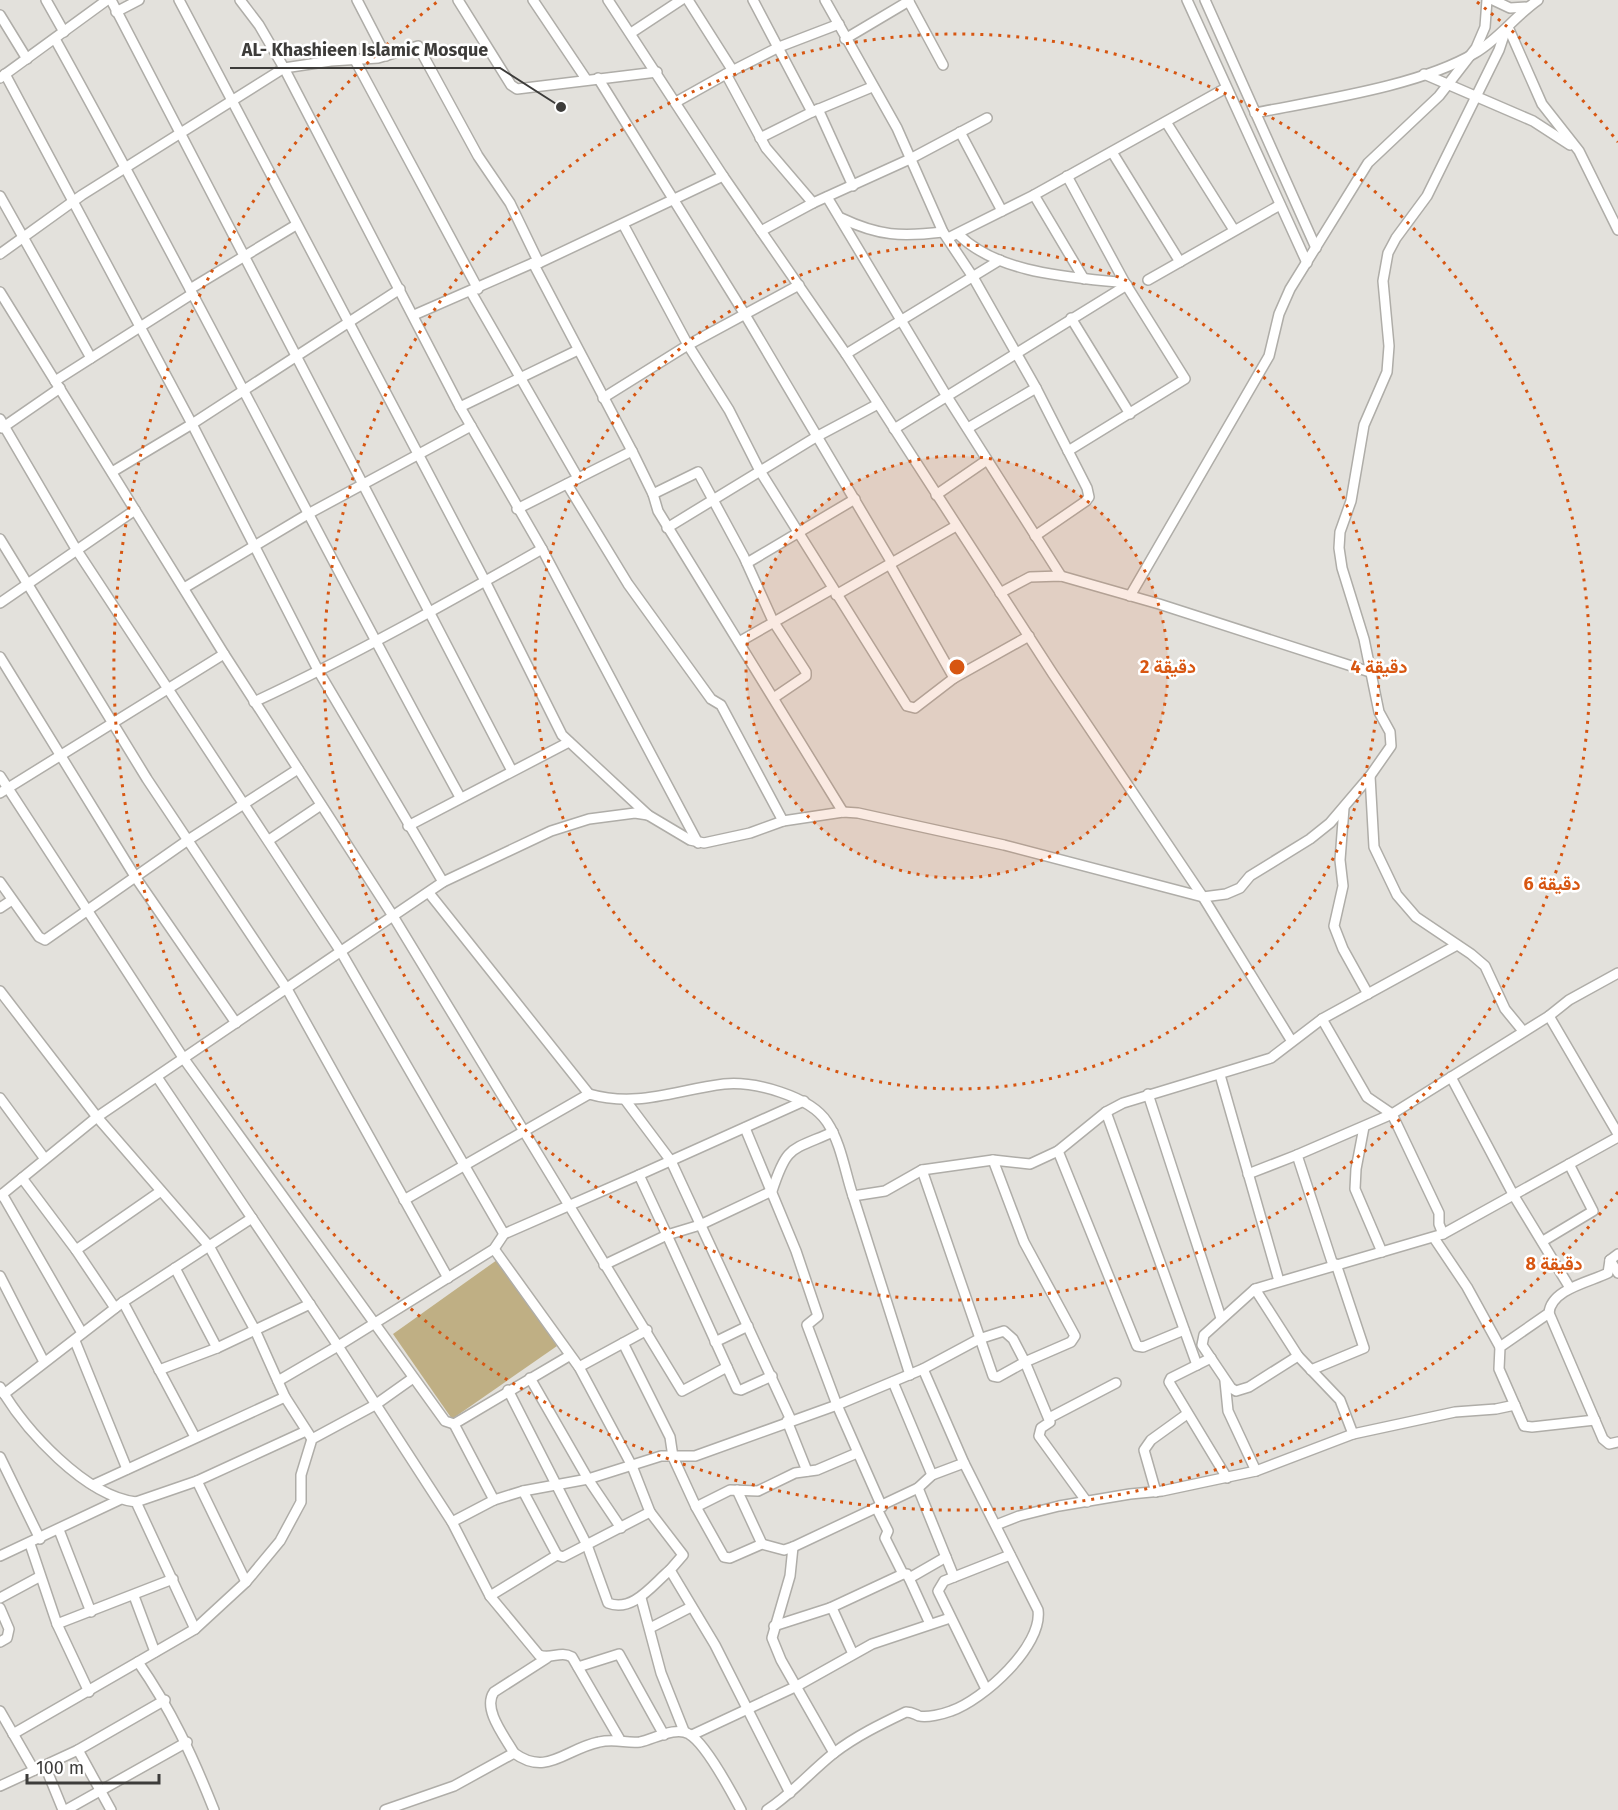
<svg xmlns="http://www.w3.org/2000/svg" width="1618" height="1810" viewBox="0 0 1618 1810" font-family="'Fira Sans',Vazirmatn,sans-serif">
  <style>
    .green { fill: #bfaf84 }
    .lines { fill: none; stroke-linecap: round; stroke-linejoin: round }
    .street-casing { stroke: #afada8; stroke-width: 12 }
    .street { stroke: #fff; stroke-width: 9 }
    .ring { fill: none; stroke: #d75611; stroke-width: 3; stroke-dasharray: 3 6 }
    .centre { fill: #d75611; stroke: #fff; stroke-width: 3 }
    .ring-label { font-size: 18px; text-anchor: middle; font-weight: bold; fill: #d75611; stroke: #fff; stroke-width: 5; stroke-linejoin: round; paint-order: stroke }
    .leader { fill: none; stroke: #3d3c3a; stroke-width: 2 }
    .callout-dot { fill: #3d3c3a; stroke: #fff; stroke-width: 2 }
    .callout-label { font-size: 18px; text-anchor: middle; font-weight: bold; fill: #3d3c3a; stroke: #fff; stroke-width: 5; stroke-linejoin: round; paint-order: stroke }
  </style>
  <rect width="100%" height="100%" fill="#e3e1dc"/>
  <polygon class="green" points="497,1260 557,1346 452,1419 393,1334"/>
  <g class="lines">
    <g class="street-casing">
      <g id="street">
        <polyline points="46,0 64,32"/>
        <polyline points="111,0 512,771"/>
        <polyline points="179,0 485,581 562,735 648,815"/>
        <polyline points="240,0 259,25 284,68 460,407 542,549 698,843"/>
        <polyline points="357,0 386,56"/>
        <polyline points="458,0 511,85 517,89 657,72"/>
        <polyline points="533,0 586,79"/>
        <polyline points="608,0 723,176 846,354 1053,674 1203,897 1291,1040"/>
        <polyline points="688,0 733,71"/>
        <polyline points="753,0 812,112"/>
        <polyline points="825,0 897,128 943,232 973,277 1036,388 1087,488 1089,497 1086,501 1035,536"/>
        <polyline points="908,0 943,65"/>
        <polyline points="1187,0 1307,263"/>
        <polyline points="1205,0 1316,248"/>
        <polyline points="1493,0 1510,8 1528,7"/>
        <polyline points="116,12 139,0"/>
        <polyline points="0,15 27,59"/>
        <polyline points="1508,27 1542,104 1579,151 1618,230"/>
        <polyline points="631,33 681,0"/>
        <path d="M55 39C194 289 322 546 460 797"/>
        <polyline points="845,39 909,1"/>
        <polyline points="355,60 478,289"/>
        <polyline points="5,74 192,424 319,672 443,882"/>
        <polyline points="726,74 779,47 839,24"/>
        <polyline points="1424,74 1533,121 1570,145"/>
        <polyline points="0,78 107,0"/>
        <polyline points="598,78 744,313 892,563"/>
        <polyline points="676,102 726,74 766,148 813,203 910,159 987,118"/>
        <polyline points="818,109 853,186"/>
        <path d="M1255 113C1320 100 1420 86 1475 53 1499 39 1515 16 1538 0"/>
        <polyline points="1166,122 1234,230"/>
        <polyline points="960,132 1002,211"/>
        <polyline points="760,138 812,112 872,87"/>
        <polyline points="1112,152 1180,262"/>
        <polyline points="1067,176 1125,283 1185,379 1068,451"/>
        <polyline points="1034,195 1084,279"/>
        <polyline points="0,196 91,358"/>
        <polyline points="827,197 946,395 1061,576"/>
        <path d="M841 218C879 236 901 237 943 232"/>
        <polyline points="623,224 688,345 729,410 760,471 907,706 915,708 954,678 1029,636"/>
        <polyline points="761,231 813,203"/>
        <path d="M959 235C999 274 1071 277 1125 283"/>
        <polyline points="948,238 1034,195 1226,88"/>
        <polyline points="0,254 82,195 284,68 331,61 378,58 418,46 478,156 510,203 539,263"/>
        <polyline points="533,263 632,451 653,494 658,511 843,812"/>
        <polyline points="1148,280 1280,205"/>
        <polyline points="190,289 296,225"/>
        <polyline points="0,292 224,654 393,916 682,1391 727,1367"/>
        <polyline points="471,292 578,478"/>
        <polyline points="414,315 533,263 539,263 723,176"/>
        <polyline points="1071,318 1130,414"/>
        <polyline points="846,354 1000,260"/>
        <polyline points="55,381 192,294"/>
        <polyline points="603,398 688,345 799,285"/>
        <polyline points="460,407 578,350"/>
        <polyline points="0,419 76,549 341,952 504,1234"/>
        <polyline points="2,428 60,388"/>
        <polyline points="968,428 1036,388"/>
        <polyline points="894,429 1127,285"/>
        <polyline points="112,472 192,424 400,289"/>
        <polyline points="567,484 628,584 711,699 721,705 783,821"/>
        <polyline points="653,494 698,472 744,557 773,621 806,672 806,676 775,697"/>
        <polyline points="936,495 987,460"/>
        <polyline points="517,509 632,451"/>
        <polyline points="667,528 816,437 878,404"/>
        <polyline points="0,539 147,779 287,989 448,1278"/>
        <polyline points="747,563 855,499"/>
        <polyline points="890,565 954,678"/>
        <polyline points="184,588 308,514 471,426"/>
        <polyline points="1000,593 1030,577 1061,576 1159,604 1370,672"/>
        <polyline points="836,595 956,526"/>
        <polyline points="1130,596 1269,356 1279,314 1290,289 1368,163 1439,96 1476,48 1485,27 1487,0"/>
        <polyline points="0,603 135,510"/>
        <polyline points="739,642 832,589"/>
        <polyline points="0,657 136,878 236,1023"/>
        <path d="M254 702C353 656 447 603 542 549"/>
        <polyline points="0,776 184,1059 445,1421 454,1424 569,1356"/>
        <polyline points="1370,776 1374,847 1397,895 1416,917 1471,954 1485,966 1505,1009 1523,1031"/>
        <polyline points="0,793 224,654"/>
        <polyline points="1344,808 1340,860 1343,886 1334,926 1343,949 1368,994"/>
        <polyline points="408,826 569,742"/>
        <polyline points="269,840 321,805"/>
        <polyline points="0,882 39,937 45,940 188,840 298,769"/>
        <polyline points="429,893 589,1094"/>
        <polyline points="0,908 12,900"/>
        <polyline points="0,991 97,1117 209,1246 255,1330 285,1397 312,1439"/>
        <polyline points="1549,1016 1618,1134"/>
        <polyline points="1322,1019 1367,1097 1392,1114 1439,1213 1439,1224 1443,1234"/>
        <polyline points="1220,1075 1279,1281"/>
        <path d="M157 1077 338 1346 452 1522 490 1596 539 1655C551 1660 560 1650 572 1657L619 1738"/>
        <polyline points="1451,1077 1514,1196 1570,1288"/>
        <polyline points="1148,1094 1221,1318"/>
        <polyline points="0,1098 45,1159"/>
        <polyline points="626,1101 671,1161 791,1420"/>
        <polyline points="1106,1112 1197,1365"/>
        <polyline points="1364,1127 1356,1169 1355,1189 1382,1252"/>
        <polyline points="745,1128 796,1251 818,1316 807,1325 837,1405 882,1507"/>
        <polyline points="1058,1151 1137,1346 1143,1347 1184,1330"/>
        <polyline points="922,1170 993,1376 998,1377 1025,1362 1050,1422 1041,1428 1039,1436 1087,1502"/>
        <polyline points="1248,1174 1297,1155"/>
        <polyline points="639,1175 804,1101"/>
        <polyline points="22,1178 76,1250 115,1308"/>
        <polyline points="2,1194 82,1333"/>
        <polyline points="0,1196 97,1117 443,882 551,831 589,819 635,813 648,815 690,840 704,843 750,833 783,821 843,812 858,813 1004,845 1203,897 1226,894 1240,888 1250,876 1310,839 1330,823 1370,776 1391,746 1390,732 1379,712 1364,639 1342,568 1339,548 1340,532 1351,501 1364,425 1387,372 1389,346 1383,281 1388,253 1396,238 1427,196 1499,50 1506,29"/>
        <polyline points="853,1196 910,1375"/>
        <path d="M404 1200 589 1094C638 1108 675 1090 724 1084 754 1081 810 1096 827 1122 841 1143 845 1172 853 1196L885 1191 922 1170 993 1160 1030 1164 1058 1151 1106 1112 1123 1103 1271 1058 1322 1019 1457 945"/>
        <polyline points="1434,1238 1467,1287 1500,1347"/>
        <polyline points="1543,1241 1593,1211 1569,1164"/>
        <polyline points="76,1250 161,1191"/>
        <polyline points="1610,1260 1618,1273"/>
        <polyline points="604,1265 667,1235 737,1389 741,1390 772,1376"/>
        <polyline points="1333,1265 1297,1155 1392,1114 1549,1016 1569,1000 1618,973"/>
        <polyline points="175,1268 217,1348"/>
        <polyline points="0,1276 44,1362"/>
        <polyline points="1255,1289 1298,1356"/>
        <polyline points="123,1302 195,1437"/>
        <polyline points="1549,1313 1603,1439 1609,1444 1618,1442"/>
        <polyline points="75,1341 127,1469"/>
        <polyline points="715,1342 748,1326"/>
        <polyline points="623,1343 670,1437 673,1457 696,1507 724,1557 730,1558 762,1544 784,1550 793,1547 918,1488 932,1475 964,1463"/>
        <polyline points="1211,1358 1171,1378 1169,1382 1227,1478"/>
        <polyline points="579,1367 647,1330"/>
        <polyline points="159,1370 217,1348 310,1304"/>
        <polyline points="1311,1370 1364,1348 1336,1264"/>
        <polyline points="530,1378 588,1479 621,1528"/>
        <path d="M278 1381 338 1346 494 1249 504 1234 639 1175 667 1235 700 1225 772 1191C787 1145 790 1151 833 1132"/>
        <polyline points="1225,1381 1228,1411 1256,1471"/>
        <polyline points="893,1382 932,1475"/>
        <path d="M0 1387C25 1430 85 1496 136 1502L195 1629 138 1662C171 1709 193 1757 214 1810"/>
        <path d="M508 1390 587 1545 608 1603C633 1613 653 1584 670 1570"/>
        <polyline points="4,1394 123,1302 252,1218"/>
        <polyline points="1049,1418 1116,1383"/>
        <path d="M1595 1420 1532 1427 1524 1426 1499 1369 1500 1347 1549 1313C1551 1289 1590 1282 1608 1273L1610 1260 1618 1254"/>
        <polyline points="787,1421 807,1471"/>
        <polyline points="454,1424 494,1500"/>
        <polyline points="1353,1434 1340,1400 1298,1356 1249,1387 1236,1391 1231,1388 1202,1345 1204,1335 1255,1289 1443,1234 1618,1137"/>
        <polyline points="0,1457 40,1539"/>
        <polyline points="197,1481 246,1582"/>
        <polyline points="93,1485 285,1397"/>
        <polyline points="918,1488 954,1577"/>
        <polyline points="737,1490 762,1544"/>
        <polyline points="523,1491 557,1555"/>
        <polyline points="1156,1492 1144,1450 1151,1440 1187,1414"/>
        <polyline points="136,1502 197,1481 306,1431"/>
        <polyline points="696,1507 730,1490 758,1491 795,1473 817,1470 857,1453"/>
        <polyline points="877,1509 888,1531 885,1538 903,1574"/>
        <polyline points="650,1512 683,1555 670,1570 715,1645 790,1793"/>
        <polyline points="452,1522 494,1500 523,1491 588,1479 661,1456 695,1456 837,1405 923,1369 979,1339 1004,1331 1013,1339 1025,1362 1071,1342 1075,1336 1024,1242 993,1160"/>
        <polyline points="996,1525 1019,1516 1059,1506 1130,1494 1162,1491 1256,1471 1353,1434 1455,1412 1496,1409 1515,1405"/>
        <polyline points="59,1530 91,1612"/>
        <polyline points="30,1544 57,1624 89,1692"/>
        <polyline points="793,1547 790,1576 772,1638 781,1660 834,1753"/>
        <polyline points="0,1556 119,1500"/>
        <polyline points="909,1578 930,1624"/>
        <polyline points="134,1596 155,1652"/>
        <polyline points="490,1596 557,1555 563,1557 650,1512 632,1466 579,1367 494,1249"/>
        <polyline points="0,1598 39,1577"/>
        <polyline points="641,1598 661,1673 684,1731"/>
        <polyline points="0,1608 9,1629 7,1638 0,1642"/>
        <polyline points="830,1608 903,1574 907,1574 909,1578 913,1576 946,1557"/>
        <polyline points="57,1624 173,1579"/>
        <polyline points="774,1626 830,1608 833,1610 853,1654"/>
        <polyline points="650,1628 691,1607"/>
        <polyline points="195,1629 246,1582 280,1541 301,1502 301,1475 312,1439 375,1405 413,1378"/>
        <polyline points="578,1667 619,1654 664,1735"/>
        <polyline points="986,1689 938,1591 944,1581 1010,1555"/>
        <polyline points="0,1711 34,1770"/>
        <polyline points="13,1734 138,1662"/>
        <polyline points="692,1735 797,1686 872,1644 950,1618"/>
        <polyline points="78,1750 111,1810"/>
        <path d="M514 1753C505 1737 482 1709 494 1692L547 1658"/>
        <polyline points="45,1766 63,1810"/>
        <polyline points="0,1786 78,1750 165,1700"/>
        <polyline points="66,1810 187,1742"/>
        <path d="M385 1810 454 1786 514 1753C547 1777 565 1749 599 1742 616 1738 627 1744 640 1742 654 1739 676 1726 689 1734 705 1743 732 1793 741 1810"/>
        <path d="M767 1810C792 1794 810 1772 834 1753 856 1736 881 1724 906 1712 912 1712 914 1714 919 1716 927 1718 943 1714 951 1711 983 1700 1043 1646 1038 1610L964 1463 923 1369"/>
      </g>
    </g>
    <use href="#street" class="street"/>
  </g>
  <circle cx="957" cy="667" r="211" fill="#d75611" fill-opacity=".12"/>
  <g class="ring">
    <circle cx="957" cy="667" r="211"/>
    <circle cx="957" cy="667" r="422"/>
    <circle cx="957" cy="667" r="633"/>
    <path d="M1618 1192A844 844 0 1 1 437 2M1477 2A844 844 0 0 1 1618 142"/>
  </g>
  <circle cx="957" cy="667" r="9" class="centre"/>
  <g class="ring-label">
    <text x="1168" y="673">2 دقيقة</text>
    <text x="1379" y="673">4 دقيقة</text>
    <text x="1552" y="890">6 دقيقة</text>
    <text x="1554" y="1270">8 دقيقة</text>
  </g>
  <path class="leader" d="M561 107L500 68H230"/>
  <circle class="callout-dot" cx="561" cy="107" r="6"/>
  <g class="callout-label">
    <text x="365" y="56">AL- Khashieen Islamic Mosque</text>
  </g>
  <path d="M27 1774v9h132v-9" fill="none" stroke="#3d3c3a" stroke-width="3"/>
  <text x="36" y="1774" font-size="18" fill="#3d3c3a" stroke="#ffffff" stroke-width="4.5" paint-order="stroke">100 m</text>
</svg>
